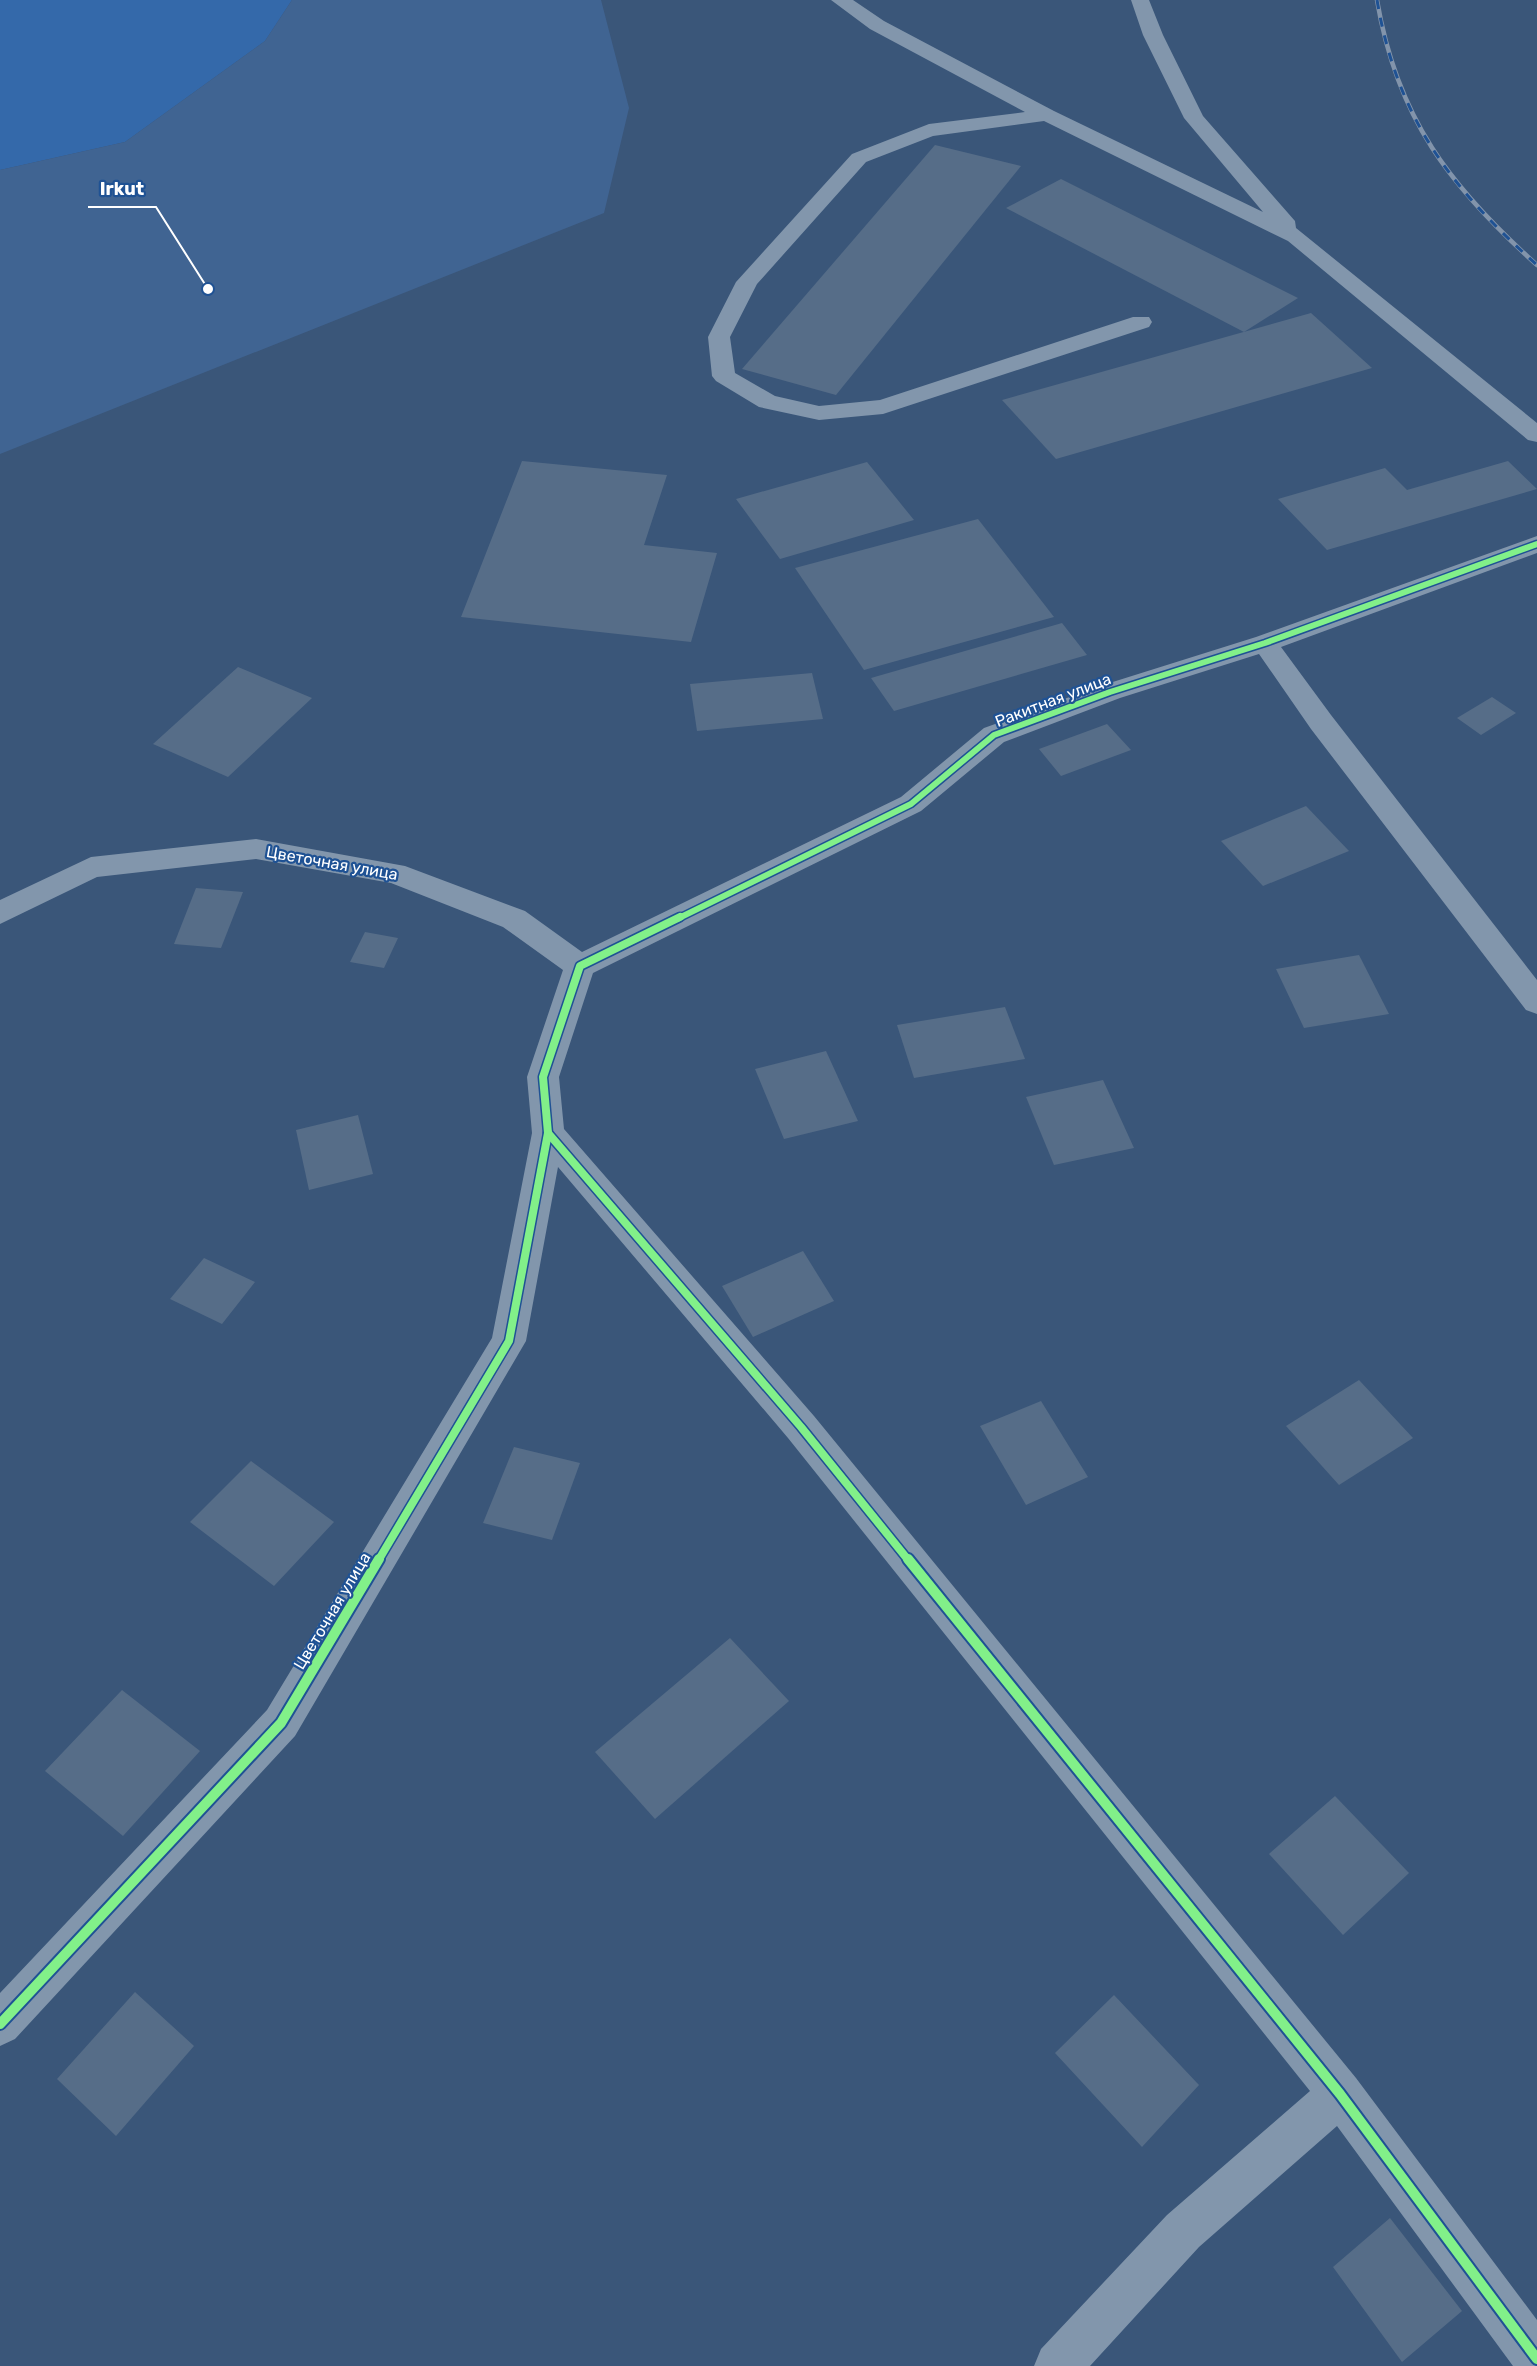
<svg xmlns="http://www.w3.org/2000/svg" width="1537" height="2366" viewBox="0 0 1537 2366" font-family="Rubik,sans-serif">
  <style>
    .green { fill: #3469aa }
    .water { fill: #406492 }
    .building { fill: #566d88 }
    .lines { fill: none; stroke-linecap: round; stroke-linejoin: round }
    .minor { fill: #8296ac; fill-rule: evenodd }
    .rail-casing { stroke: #8294ab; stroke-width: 4.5 }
    .rail { stroke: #1f5294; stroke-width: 3; stroke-dasharray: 9; stroke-linecap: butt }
    .cycleway-far2-casing { stroke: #1f5294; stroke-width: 9 }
    .cycleway-far1-casing { stroke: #1f5294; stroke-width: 11 }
    .cycleway-casing { stroke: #1f5294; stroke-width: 14 }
    .cycleway-far2 { stroke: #82f089; stroke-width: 6 }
    .cycleway-far1 { stroke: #82f089; stroke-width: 8 }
    .cycleway { stroke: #82f089; stroke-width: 10 }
    .labels { text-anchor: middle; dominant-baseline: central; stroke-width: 4.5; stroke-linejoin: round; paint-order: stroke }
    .street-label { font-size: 16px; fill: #fff; stroke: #1f5294 }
    .leader { fill: none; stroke: #fff; stroke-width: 2 }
    .callout-dot { fill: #fff; stroke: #1f5294; stroke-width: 2 }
    .callout-label { font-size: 18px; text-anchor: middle; font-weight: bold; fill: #fff; stroke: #1f5294; stroke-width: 4.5; stroke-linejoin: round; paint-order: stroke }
  </style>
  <rect width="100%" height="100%" fill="#3a5679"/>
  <polygon class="green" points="0,0 292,0 265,41 125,142 0,170"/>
  <polygon class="water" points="292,0 601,0 629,108 604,213 0,454 0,170 125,142 265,41"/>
  <g class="building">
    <polygon points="935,145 1021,166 836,395 742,369"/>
    <polygon points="1061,179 1298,298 1244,332 1006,208"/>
    <polygon points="1311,313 1372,368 1056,459 1002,400"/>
    <polygon points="522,461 667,475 644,545 717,553 691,642 461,617"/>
    <polygon points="1508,461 1537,489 1327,550 1278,499 1385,468 1407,490"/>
    <polygon points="867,462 914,520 780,559 736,499"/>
    <polygon points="978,519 1054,617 864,670 795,568"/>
    <polygon points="1062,623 1087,655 894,711 871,678"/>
    <polygon points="238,667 312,698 228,777 153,744"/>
    <polygon points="812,673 823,719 697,731 690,684"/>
    <polygon points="1492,697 1516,713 1481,735 1457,718"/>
    <polygon points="1107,724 1131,750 1061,776 1039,749"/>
    <polygon points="1306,806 1349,851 1263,886 1221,841"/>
    <polygon points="196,888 243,892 221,948 174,944"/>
    <polygon points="365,932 398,938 384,968 350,962"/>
    <polygon points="1359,955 1389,1014 1304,1028 1276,969"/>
    <polygon points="1005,1007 1025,1059 914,1078 897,1025"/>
    <polygon points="826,1051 858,1121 784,1139 755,1069"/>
    <polygon points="1103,1080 1134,1148 1054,1165 1026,1097"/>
    <polygon points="358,1115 373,1174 309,1190 296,1130"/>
    <polygon points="803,1251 834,1301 753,1337 722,1286"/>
    <polygon points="204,1258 255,1282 222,1324 170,1299"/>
    <polygon points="1359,1380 1413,1438 1339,1485 1286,1426"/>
    <polygon points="1041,1401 1088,1477 1026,1505 980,1426"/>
    <polygon points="514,1447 580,1463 552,1540 483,1523"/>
    <polygon points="251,1461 334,1522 274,1586 190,1522"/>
    <polygon points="730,1638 789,1701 655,1819 595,1752"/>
    <polygon points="122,1690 200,1751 123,1836 45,1771"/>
    <polygon points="1335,1796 1409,1873 1343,1935 1269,1854"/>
    <polygon points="135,1992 194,2046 116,2136 57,2079"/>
    <polygon points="1114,1995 1199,2085 1142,2147 1055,2053"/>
    <polygon points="1390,2218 1462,2311 1402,2362 1333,2267"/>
  </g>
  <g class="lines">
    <g class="minor">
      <polygon points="831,0 853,0 884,21 1054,111 1263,212 1184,118 1143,35 1131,0 1149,0 1163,35 1203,116 1295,221 1296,228 1537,423 1537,442 1528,440 1288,241 1044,121 933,136 866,162 757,284 730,337 735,373 775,396 819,406 880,400 1133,317 1149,317 1152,322 1149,327 883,414 819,420 759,407 716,381 712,376 708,337 736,282 852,154 929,124 1025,112 870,29"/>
      <polygon points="1537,536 1537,553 1281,647 1331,715 1537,980 1537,1014 1526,1010 1311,729 1259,654 1120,698 1004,742 921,811 593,973 559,1077 564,1129 814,1416 1356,2078 1537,2320 1537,2366 1513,2366 1337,2126 1199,2247 1090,2366 1034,2366 1041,2349 1167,2215 1310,2091 788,1438 558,1167 526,1341 295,1736 15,2039 0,2046 0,1993 267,1710 492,1338 532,1133 527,1077 563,970 503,927 391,883 256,859 97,877 0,924 0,900 91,857 256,839 405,866 525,911 582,952 901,797 984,728 1100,686 1256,637"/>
    </g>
    <g class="rail-casing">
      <path id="rail" d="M1377 0C1397 118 1450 187 1537 265"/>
    </g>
    <use href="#rail" class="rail"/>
    <g class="cycleway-far2-casing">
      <polyline id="cycleway-far2" points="677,919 911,804 994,735 1110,692 1265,643 1537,544"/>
    </g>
    <g class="cycleway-far1-casing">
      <g id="cycleway-far1">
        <polyline points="680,917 580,966 543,1077 548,1133 801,1427 909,1561"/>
        <polyline points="378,1561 509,1341 548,1133"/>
      </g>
    </g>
    <g class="cycleway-casing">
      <g id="cycleway">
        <polyline points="908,1559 1340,2094 1537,2359"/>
        <polyline points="0,2024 281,1723 379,1559"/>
      </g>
    </g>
    <use href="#cycleway-far2" class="cycleway-far2"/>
    <use href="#cycleway-far1" class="cycleway-far1"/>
    <use href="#cycleway" class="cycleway"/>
  </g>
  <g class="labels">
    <g class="street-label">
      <text transform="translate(1053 700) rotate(-21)">Ракитная улица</text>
      <text transform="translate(332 863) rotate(10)">Цветочная улица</text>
      <text transform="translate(332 1611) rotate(-59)">Цветочная улица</text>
    </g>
  </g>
  <path class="leader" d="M208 289L156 207H88"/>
  <circle class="callout-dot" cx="208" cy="289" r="6"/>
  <g class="callout-label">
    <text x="122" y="195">Irkut</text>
  </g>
</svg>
